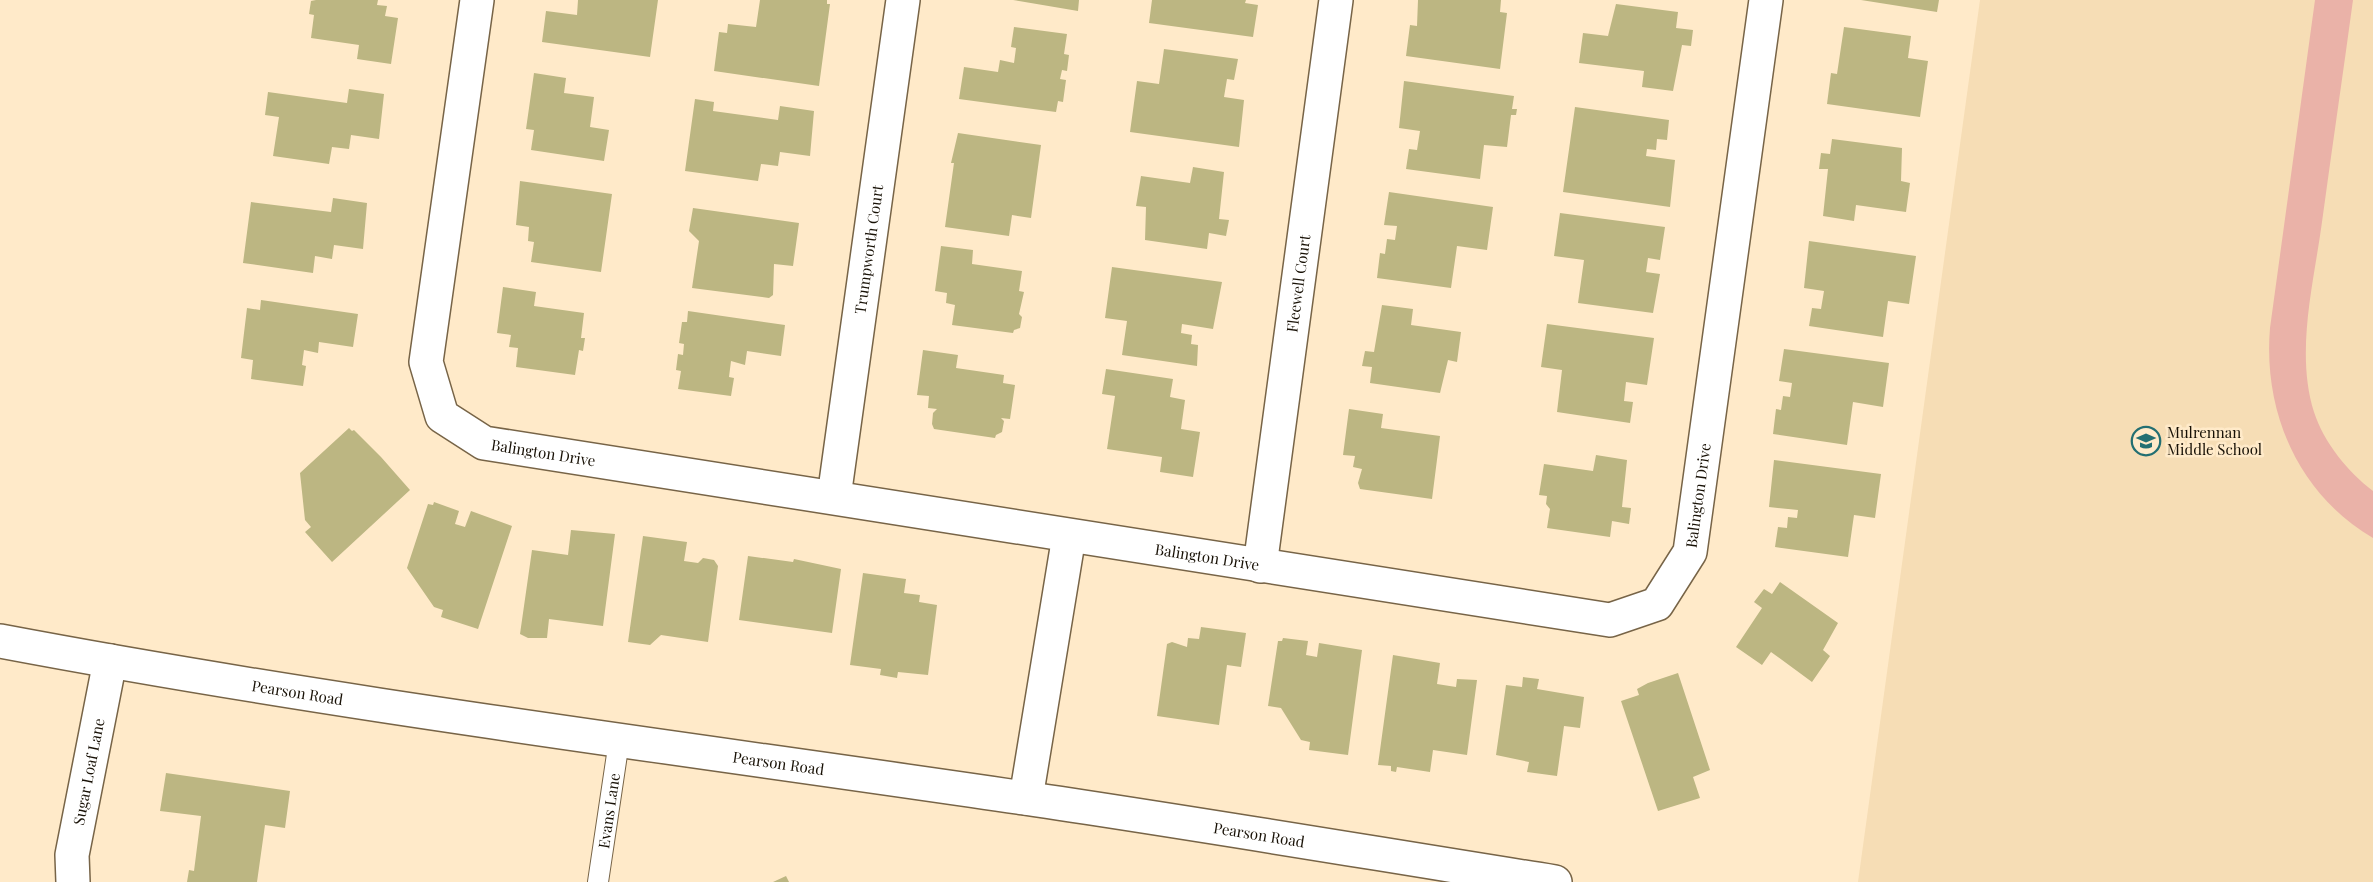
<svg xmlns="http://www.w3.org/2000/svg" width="2373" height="882" viewBox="0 0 2373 882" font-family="'Playfair Display',serif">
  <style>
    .built { fill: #f6ddb5 }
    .green { fill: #eab2a8 }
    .building { fill: #bcb682 }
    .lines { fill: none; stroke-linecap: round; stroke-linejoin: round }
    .lane-casing { stroke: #776447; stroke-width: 22 }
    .street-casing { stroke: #776447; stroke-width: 36 }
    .secondary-casing { stroke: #776447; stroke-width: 36 }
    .lane { stroke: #fff; stroke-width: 20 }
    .street { stroke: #fff; stroke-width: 33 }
    .secondary { stroke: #fff; stroke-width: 33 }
    .labels { text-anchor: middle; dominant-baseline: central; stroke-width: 5; stroke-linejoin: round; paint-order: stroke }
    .street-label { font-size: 15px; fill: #181106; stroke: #ffeac9 }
    .poi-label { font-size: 15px; fill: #181106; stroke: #ffeac9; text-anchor: start }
  </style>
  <rect width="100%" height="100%" fill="#ffeac9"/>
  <polygon class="built" points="1980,0 2373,0 2373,882 1858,882"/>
  <path class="green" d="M2315 0H2353C2343 74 2332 148 2322 222 2314 282 2295 352 2314 412 2324 443 2348 472 2373 491V538C2298 494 2263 412 2270 328Z"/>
  <g class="building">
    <polygon points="316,0 378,0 377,5 387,6 385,16 398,18 391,64 357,59 359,45 311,38 314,15 309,14 311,1"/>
    <polygon points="578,0 658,0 650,57 542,42 546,11 577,15"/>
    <polygon points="760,0 827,0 827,4 830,4 819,86 714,71 719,32 727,33 728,24 756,27"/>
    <polygon points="1013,0 1079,0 1078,11"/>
    <polygon points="1152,0 1246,0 1245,3 1258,5 1253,37 1149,23"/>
    <polygon points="1418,0 1501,0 1500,12 1507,13 1500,69 1406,56 1410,25 1417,26"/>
    <polygon points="1861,0 1939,0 1937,12"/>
    <polygon points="1616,4 1678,12 1676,28 1693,30 1691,46 1682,45 1673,91 1642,87 1644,71 1579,63 1583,33 1608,36"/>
    <polygon points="1014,27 1067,34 1064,54 1069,55 1067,71 1062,70 1060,79 1066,80 1063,102 1058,101 1056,112 959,99 964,67 998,72 1000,60 1014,63 1016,48 1011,47"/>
    <polygon points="1844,27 1911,36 1908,58 1928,61 1920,117 1827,104 1831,73 1837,74"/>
    <polygon points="1164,49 1238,59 1234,80 1227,79 1224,97 1244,100 1239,147 1130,132 1137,81 1159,84"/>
    <polygon points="534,73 566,78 564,93 594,97 590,127 609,130 604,161 531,150 534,130 526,129"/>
    <polygon points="1404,81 1514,96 1512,109 1517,109 1516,115 1511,115 1507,147 1484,145 1480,179 1406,169 1409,149 1417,150 1420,131 1399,128"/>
    <polygon points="349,89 384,94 379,139 351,135 349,149 332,147 329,164 273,156 279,117 265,115 268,92 347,103"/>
    <polygon points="695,99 714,102 713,111 778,120 780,106 814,111 810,156 780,152 778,166 761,164 758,181 685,171"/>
    <polygon points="1575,107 1669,120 1667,140 1657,139 1656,150 1647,149 1646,156 1675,160 1670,207 1563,192"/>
    <polygon points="958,133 1041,145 1031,218 1012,215 1009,236 945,227 954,163 951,163"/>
    <polygon points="1832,139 1902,148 1901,181 1910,183 1906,212 1856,205 1854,221 1823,216 1828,169 1819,169 1821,153 1830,154"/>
    <polygon points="1193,167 1224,172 1219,219 1229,220 1226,236 1209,233 1207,249 1145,240 1146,207 1136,206 1141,176 1190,183"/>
    <polygon points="520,181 612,194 601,272 531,262 534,242 528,241 529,227 516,225"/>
    <polygon points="1389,192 1493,207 1487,250 1457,246 1451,288 1377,278 1380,253 1385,254 1387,239 1395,240 1397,226 1384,225"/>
    <polygon points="333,198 367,203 363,249 334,245 332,259 315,256 313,273 243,263 251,202 331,212"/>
    <polygon points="693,208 799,223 793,266 774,264 773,295 769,298 692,288 699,241 689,231"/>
    <polygon points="1560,213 1665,227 1660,260 1648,258 1646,272 1660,274 1653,313 1578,303 1584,260 1554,256"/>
    <polygon points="1809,241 1916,256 1909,304 1888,301 1883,337 1809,326 1812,308 1821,309 1824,291 1804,288"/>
    <polygon points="941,246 973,250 972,264 1022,271 1019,291 1024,292 1019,314 1022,317 1020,328 1014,330 1013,333 952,325 955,305 946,303 947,293 935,291"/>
    <polygon points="1112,267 1222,282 1213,329 1182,324 1181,333 1192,335 1191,344 1198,345 1197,366 1122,355 1127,321 1105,318"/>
    <polygon points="503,287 536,292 534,306 584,313 581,338 585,338 583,351 579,350 575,375 516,367 518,348 509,347 511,335 497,333"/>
    <polygon points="261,300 358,314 353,347 319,342 318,353 304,350 302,365 306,366 303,386 251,379 253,360 241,358 247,308 260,310"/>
    <polygon points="1382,305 1413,309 1411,325 1461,332 1457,362 1448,360 1440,393 1370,383 1372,367 1362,366 1365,351 1374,352"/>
    <polygon points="688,311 785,325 781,356 747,351 745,365 731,361 729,377 734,378 731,396 678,389 681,371 676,370 678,354 683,355 684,344 679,343 682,322 687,322"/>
    <polygon points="1547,324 1654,338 1647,385 1626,382 1624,401 1633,402 1630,423 1557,412 1562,370 1541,367"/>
    <polygon points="1784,349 1889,363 1883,407 1853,402 1847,445 1773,434 1776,409 1781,410 1783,396 1790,397 1792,383 1779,381"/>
    <polygon points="923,350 958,355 956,368 1004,375 1003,383 1015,385 1010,419 1001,418 1004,421 1002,432 996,435 995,438 934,429 932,424 933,413 937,409 928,408 929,396 917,395"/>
    <polygon points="1106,369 1173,379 1170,397 1185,400 1181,429 1200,432 1193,477 1160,472 1162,457 1107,449 1115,396 1102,394"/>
    <polygon points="1349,409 1383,414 1381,428 1440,436 1432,499 1360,489 1358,483 1362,469 1353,467 1355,456 1343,455"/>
    <polygon points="349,428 352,431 354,430 381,457 410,490 332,562 305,532 311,527 305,520 300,473"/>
    <polygon points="1596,455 1627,460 1622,507 1631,508 1629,524 1612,521 1610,537 1547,528 1550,509 1546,504 1547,496 1539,495 1544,464 1593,471"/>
    <polygon points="1774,460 1881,474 1875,518 1854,515 1848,557 1775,547 1778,527 1787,528 1788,517 1797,518 1798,510 1769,507"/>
    <polygon points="434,502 459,511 455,524 465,527 471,511 512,526 478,629 441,617 443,610 434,607 407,568 428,504 433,505"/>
    <polygon points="571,530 615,534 603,626 549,619 547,638 528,638 520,634 532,550 568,555"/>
    <polygon points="643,536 687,542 684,561 698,563 703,558 714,560 718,566 708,642 661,635 650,645 628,642"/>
    <polygon points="748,556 793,562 794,559 841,569 832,633 739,620"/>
    <polygon points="863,573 906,579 904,593 920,595 919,602 937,605 928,675 898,672 897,678 880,675 881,669 850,665"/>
    <polygon points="1780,582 1838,623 1823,650 1830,656 1812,682 1771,652 1762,665 1736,647 1762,608 1754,602 1764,589 1772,594"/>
    <polygon points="1201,627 1246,633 1241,667 1227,665 1219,725 1157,716 1167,644 1172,642 1187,647 1188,638 1199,639"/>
    <polygon points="1283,638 1308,641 1306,655 1317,657 1319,643 1362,650 1348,755 1309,750 1310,742 1301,740 1281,708 1268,706 1278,641 1282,641"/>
    <polygon points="1393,655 1440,663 1437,684 1456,687 1457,679 1477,680 1467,755 1433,750 1430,772 1397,767 1396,772 1391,771 1391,766 1378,765"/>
    <polygon points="1678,673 1710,770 1693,777 1700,798 1658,811 1621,701 1639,695 1637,689 1648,683"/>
    <polygon points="1523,677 1539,679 1537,689 1584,697 1580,728 1564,726 1557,776 1527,772 1529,762 1496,755 1506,685 1522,687"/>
    <polygon points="166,773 290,791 285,828 265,825 257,882 187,882 189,870 194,871 201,816 160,811"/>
    <polygon points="786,876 789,882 773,882"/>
  </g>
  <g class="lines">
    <g class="lane-casing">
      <g id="lane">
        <path id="s1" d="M598 882 619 741"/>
      </g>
    </g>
    <g class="street-casing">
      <g id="street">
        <path id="s2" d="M477 0 426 362 442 416 484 443 1610 620 1657 604 1690 552 1766 0"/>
        <path id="s3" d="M834 497 903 0"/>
        <path id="s4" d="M1260 566 1336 0"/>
        <polyline points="1026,798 1069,536"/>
        <path id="s5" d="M73 882 72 855 110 661"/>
      </g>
    </g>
    <g class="secondary-casing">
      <g id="secondary">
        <path id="s6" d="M0 641C339 705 683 748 1024 798 1201 824 1378 854 1555 882"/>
      </g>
    </g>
    <use href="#lane" class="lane"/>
    <use href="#street" class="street"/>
    <use href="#secondary" class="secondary"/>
  </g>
  <defs>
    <g id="school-ring" transform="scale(1.5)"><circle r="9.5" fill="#ffeac9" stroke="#236f72" stroke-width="1.5"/><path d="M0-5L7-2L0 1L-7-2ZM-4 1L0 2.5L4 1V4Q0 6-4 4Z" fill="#236f72"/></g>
  </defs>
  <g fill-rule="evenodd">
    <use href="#school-ring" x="2146" y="441"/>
  </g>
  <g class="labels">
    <g class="street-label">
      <text stroke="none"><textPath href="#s3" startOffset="250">Trumpworth Court</textPath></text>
      <text stroke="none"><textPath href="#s4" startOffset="285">Fleewell Court</textPath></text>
      <text stroke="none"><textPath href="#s2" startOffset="532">Balington Drive</textPath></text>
      <text stroke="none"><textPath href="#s2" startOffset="1780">Balington Drive</textPath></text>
      <text stroke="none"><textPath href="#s2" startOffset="1204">Balington Drive</textPath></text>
      <text stroke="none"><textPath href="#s6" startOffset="302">Pearson Road</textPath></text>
      <text stroke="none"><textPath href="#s6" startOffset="788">Pearson Road</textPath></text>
      <text stroke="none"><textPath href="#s5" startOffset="112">Sugar Loaf Lane</textPath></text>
      <text stroke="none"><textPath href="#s1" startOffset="72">Evans Lane</textPath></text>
      <text stroke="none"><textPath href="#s6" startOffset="1274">Pearson Road</textPath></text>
    </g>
    <g class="poi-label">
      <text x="2167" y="432">Mulrennan<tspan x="2167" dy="17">Middle School</tspan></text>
    </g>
  </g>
</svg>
